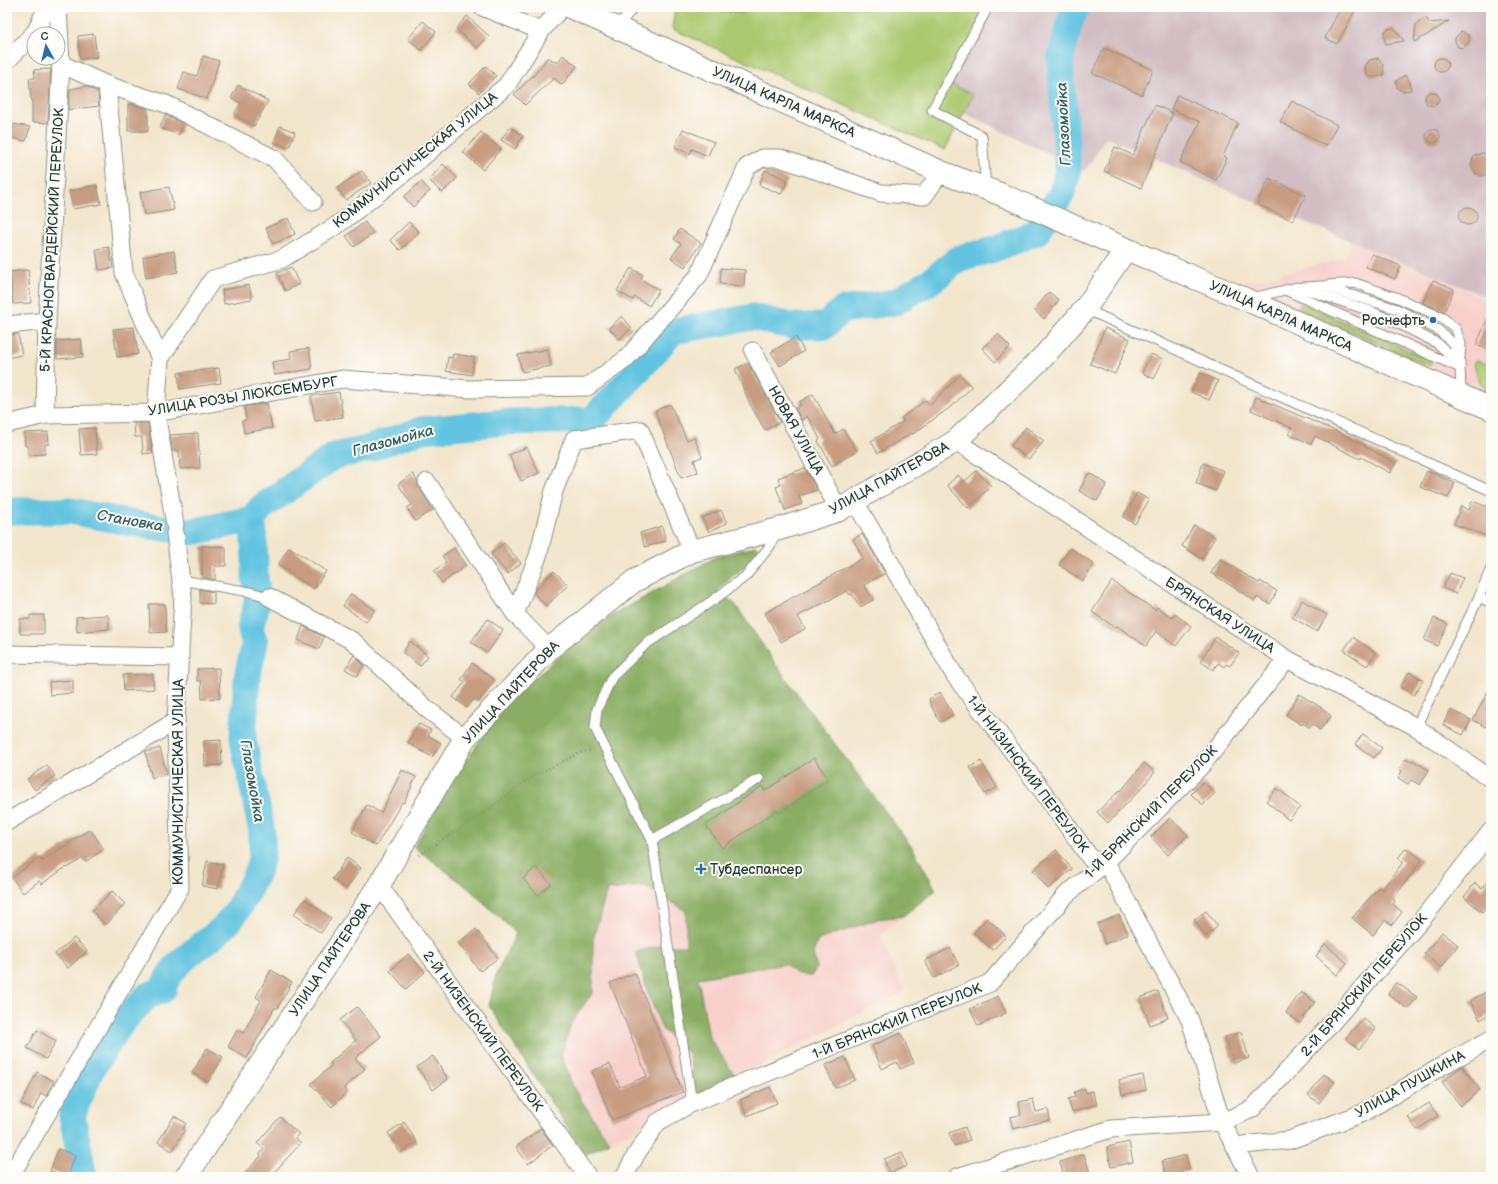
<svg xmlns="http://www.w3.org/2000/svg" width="1498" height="1184" viewBox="0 0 1498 1184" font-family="'Balsamiq Sans',sans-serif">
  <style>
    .built { fill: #f7d0ca }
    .industrial { fill: #d2bec2 }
    .green { fill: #acc970; stroke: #668352 }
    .forest { fill: #89ad62; stroke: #54754b }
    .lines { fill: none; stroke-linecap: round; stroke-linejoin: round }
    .river { stroke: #62c4e0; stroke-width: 27 }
    .building { fill: #c89c81 }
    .lane-casing { stroke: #889280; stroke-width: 11 }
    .street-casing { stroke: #889280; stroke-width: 19 }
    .secondary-casing { stroke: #889280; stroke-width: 24 }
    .path { stroke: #889280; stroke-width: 2.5; stroke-dasharray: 1 3; stroke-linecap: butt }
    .lane { stroke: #fff; stroke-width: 9 }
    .street { stroke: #fff; stroke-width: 17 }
    .secondary { stroke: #fff; stroke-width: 22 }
    .poi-dot { fill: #1f6fb2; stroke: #fdfcf7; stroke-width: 1.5 }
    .labels { text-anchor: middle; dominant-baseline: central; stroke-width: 4; stroke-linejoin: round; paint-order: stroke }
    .street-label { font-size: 14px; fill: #1f3d34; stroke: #fdfcf7 }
    .poi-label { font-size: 14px; fill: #1f3d34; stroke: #fdfcf7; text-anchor: end }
    .water-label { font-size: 15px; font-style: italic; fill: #305f5f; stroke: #fdfcf7 }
  </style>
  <rect width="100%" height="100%" fill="#fdfcf7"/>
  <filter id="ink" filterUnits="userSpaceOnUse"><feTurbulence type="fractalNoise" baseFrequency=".025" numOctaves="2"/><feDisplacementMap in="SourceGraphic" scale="8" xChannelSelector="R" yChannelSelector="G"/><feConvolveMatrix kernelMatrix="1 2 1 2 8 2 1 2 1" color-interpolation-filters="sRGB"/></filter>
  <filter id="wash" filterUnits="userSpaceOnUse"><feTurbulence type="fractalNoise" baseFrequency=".012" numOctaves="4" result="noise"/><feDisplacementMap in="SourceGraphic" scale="16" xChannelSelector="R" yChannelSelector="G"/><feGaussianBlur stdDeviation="0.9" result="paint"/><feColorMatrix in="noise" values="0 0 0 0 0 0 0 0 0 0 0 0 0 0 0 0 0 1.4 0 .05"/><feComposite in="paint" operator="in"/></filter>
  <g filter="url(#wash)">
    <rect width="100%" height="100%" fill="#f2e6cc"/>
    <g class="built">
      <polygon points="1352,242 1491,301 1491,409 1219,289 1345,258"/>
      <polygon points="735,604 774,662 914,850 936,890 880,935 905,991 585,1155 489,1006 516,933 468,888"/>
    </g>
    <polygon class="industrial" points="993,7 1491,7 1491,299 1213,184 1106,137 1085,171 964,113 973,95 951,84"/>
    <g class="green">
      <polygon points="675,7 993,7 951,84 973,95 945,150 672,29"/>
      <polygon points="1300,304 1304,304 1428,359 1432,362 1431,365 1427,365 1300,309 1298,307"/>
      <path d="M1477 360 1491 366V390C1478 387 1477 374 1474 363L1475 361Z"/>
    </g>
    <polygon class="forest" points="756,546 759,549 752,562 734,575 718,591 735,604 774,662 914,850 936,890 903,916 878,919 818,940 813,953 817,968 811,976 797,975 785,964 698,978 709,1037 736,1077 696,1098 689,1054 662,1029 649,996 636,952 658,946 686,946 686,911 645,886 607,890 593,940 593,992 571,1023 561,1055 574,1089 609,1142 585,1155 489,1006 496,975 516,933 468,888 414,847 452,780 507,703 551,663 603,621 673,581 716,557"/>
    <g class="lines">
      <g class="river">
        <polyline points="7,511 71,511 143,525 191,532 252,519"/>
        <path d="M84 1177 72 1115 92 1068 123 1021 147 996 163 990C169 962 207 944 226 925 235 916 257 876 260 863 263 854 262 842 262 832L243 739 247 678 255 642C245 622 256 619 257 600 258 593 256 586 255 578 255 558 255 540 252 519L262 507 334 456 367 449 421 430 505 422 592 420 635 374 673 331 753 317 791 326H825L842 310 895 302 928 283 960 258 994 249 1037 232 1062 193 1068 171 1060 60 1070 21 1077 7"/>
      </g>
    </g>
    <g id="blocks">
      <g class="building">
        <polygon points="1341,7 1357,7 1337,44 1325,38"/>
        <polygon points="467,16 489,36 477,48 456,29"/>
        <polygon points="1426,17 1429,23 1449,21 1430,33 1429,34 1414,42 1416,25"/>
        <polygon points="423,21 436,32 421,50 408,39"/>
        <polygon points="1394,28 1404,41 1386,44 1384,38 1384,32 1388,29"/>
        <polygon points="1462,31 1469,36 1469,42 1463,48 1458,47 1455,41 1455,38"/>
        <polygon points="94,34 97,57 80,59 78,36"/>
        <polygon points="1104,48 1153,70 1142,95 1092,73"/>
        <polygon points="563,55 577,66 562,85 554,78 525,105 514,94 534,75 548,57 557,63"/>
        <polygon points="203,56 219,61 207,99 178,89 184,72 197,76"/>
        <circle cx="1441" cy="65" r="7"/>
        <polygon points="1378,58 1383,65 1384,75 1375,77 1371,77 1366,73 1365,66 1370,60"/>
        <polygon points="486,66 496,76 479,93 469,84"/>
        <polygon points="51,69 48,123 32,122 32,99 31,99 29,78 35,78 34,70"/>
        <polygon points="1405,75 1410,82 1411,90 1402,91 1397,88 1396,81"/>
        <polygon points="238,85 268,101 254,126 234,115 241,103 231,98"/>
        <polygon points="86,86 98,92 99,106 68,110 70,89"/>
        <circle cx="1432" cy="99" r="7"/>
        <polygon points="1177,95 1238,123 1223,156 1227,158 1216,180 1180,162 1200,122 1171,109"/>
        <polygon points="1292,101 1337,125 1326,146 1280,122"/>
        <polygon points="128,104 132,104 148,109 148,131 128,131"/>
        <polygon points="1155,105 1173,113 1141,188 1104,171 1115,147 1133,155"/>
        <polygon points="165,115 183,124 179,135 160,128"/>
        <polygon points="14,124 30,127 26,141 11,138"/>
        <polygon points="280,126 295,132 289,148 274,142"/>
        <polygon points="510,127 523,136 515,149 501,140"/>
        <circle cx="1433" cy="136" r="7"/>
        <polygon points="683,129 714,142 708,156 692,149 690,154 675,147"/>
        <polygon points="481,132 501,149 483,170 463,152"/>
        <polygon points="1482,153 1487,154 1491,157 1491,172 1482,176 1475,173 1471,165 1474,156"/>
        <polygon points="443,164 457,178 442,193 429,180"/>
        <polygon points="765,170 788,180 781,194 759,185"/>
        <polygon points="362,171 371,183 346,200 337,188"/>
        <polygon points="1269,178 1306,195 1293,221 1257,204"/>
        <polygon points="421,181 430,191 413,207 404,197"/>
        <polygon points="97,185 101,204 73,209 69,191"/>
        <polygon points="169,187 174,210 144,215 140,192"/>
        <circle cx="1468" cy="216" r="9"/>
        <polygon points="288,218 295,234 273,244 266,228"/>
        <polygon points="365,222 373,233 354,247 346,236"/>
        <polygon points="409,222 419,232 400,250 390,240"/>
        <polygon points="680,229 701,243 685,267 671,258 681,244 674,239"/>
        <polygon points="109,247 113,268 99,270 96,249"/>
        <polygon points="174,251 178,272 146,278 143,257"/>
        <polygon points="1372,254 1401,266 1395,279 1366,267"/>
        <polygon points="291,267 299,284 285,291 277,273"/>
        <polygon points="631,268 643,275 641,279 659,290 649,306 635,297 633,300 617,291"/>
        <polygon points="721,268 745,270 744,286 720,284"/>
        <polygon points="28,270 31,303 13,304 10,272"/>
        <polygon points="1433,280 1454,289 1444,312 1423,303"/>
        <polygon points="249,285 252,299 224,304 222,290"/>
        <polygon points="1049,292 1059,300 1044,319 1034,310"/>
        <polygon points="1491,311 1491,351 1476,345"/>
        <polygon points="622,316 632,328 619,339 609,328"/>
        <polygon points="134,327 138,354 117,357 113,329"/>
        <polygon points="1105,328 1130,339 1115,374 1090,364"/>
        <polygon points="18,334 22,355 7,358 7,335"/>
        <polygon points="998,334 1010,347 995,362 982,348"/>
        <polygon points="796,337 804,351 780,366 771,352"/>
        <polygon points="81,339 83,357 57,359 57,341"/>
        <polygon points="309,348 312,369 274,375 272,362 291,359 290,351"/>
        <polygon points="548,349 551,366 522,372 518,355"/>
        <polygon points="453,354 474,357 472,375 446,371 448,357 452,358"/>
        <polygon points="1151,354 1163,359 1154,379 1142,373"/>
        <polygon points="748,363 780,422 765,430 750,404 735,369"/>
        <polygon points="219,368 221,383 180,389 178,373"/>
        <polygon points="1200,373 1218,381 1209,400 1191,392"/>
        <polygon points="960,375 972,387 952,406 913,434 912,433 878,453 871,441 904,421 901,418 926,400 930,405"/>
        <polygon points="339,392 343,417 315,421 311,396"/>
        <polygon points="813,394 835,434 843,429 857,451 832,466 818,441 820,439 807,416 801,420 795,408 801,405 799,402"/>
        <polygon points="1256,397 1338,432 1366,446 1366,447 1396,463 1390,473 1361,457 1360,459 1315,436 1311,444 1289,434 1292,428 1251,410"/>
        <polygon points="267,403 272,428 244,433 242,421 246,420 244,407"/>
        <polygon points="670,404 687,440 694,437 702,457 694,460 698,472 681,478 655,411"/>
        <polygon points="134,423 148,423 153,453 143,454 142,437 135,437"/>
        <polygon points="1026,427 1044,441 1029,459 1011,446"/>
        <polygon points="95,428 97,454 81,455 79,429"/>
        <polygon points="48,432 49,444 45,444 45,454 28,455 28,446 25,446 24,433"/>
        <polygon points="198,433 200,468 180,469 179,451 173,451 170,435"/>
        <polygon points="527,447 539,473 521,481 509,455"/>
        <polygon points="1203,463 1224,471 1216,491 1196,483"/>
        <polygon points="805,468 817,490 799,496 802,504 785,510 776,487 781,485 778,478"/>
        <polygon points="976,471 991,486 968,508 947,485 958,475 964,482"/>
        <polygon points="1427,471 1455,483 1448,498 1420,487"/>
        <polygon points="1089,473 1107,484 1097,501 1079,491"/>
        <polygon points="413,474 417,481 419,488 433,510 415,521 407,508 412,505 398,484"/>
        <polygon points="1137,493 1149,500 1135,524 1123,517"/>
        <polygon points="1472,501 1491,508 1491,538 1454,524 1461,506 1469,510"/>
        <polygon points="721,510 727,523 709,532 702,518"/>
        <polygon points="1194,525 1215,537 1202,559 1182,546"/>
        <polygon points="662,526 666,541 645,547 640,533"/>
        <polygon points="862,534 885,573 864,585 873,600 860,607 852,594 850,595 847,591 798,616 805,629 781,642 765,613 863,558 853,539"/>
        <polygon points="504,543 521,563 508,574 491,554"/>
        <polygon points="202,546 226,547 226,566 215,566 215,580 202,577"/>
        <polygon points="289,547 326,571 314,589 278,565"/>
        <polygon points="454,548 466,566 442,583 434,571 446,562 442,556"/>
        <polygon points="1070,548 1094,564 1083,581 1059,565"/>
        <polygon points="1220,559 1259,583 1260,581 1277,591 1270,604 1257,597 1255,601 1211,573"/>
        <polygon points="554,571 568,585 546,606 534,593 536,589"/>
        <polygon points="1450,573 1463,578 1456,594 1443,588"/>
        <polygon points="1112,581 1155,610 1157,607 1173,618 1175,614 1191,626 1176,646 1156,631 1146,646 1117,626 1116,628 1092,612"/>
        <polygon points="200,589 214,592 214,604 200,603"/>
        <polygon points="351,594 375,610 366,622 343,606"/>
        <polygon points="1302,600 1327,615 1317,632 1292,617"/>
        <polygon points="149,604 165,604 166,632 150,633"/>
        <polygon points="30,615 44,615 44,634 20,634 20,619 30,619"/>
        <polygon points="108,615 109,629 77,632 76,617"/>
        <polygon points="1434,618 1448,624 1437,646 1424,640"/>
        <polygon points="488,619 503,630 487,653 471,642"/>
        <polygon points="303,626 324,637 319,649 298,640"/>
        <polygon points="1216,637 1239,653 1230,666 1226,664 1224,667 1218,663 1213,670 1200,661"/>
        <polygon points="1353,637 1376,653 1367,666 1344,650"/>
        <polygon points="410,641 428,656 420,666 403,653"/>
        <polygon points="354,655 364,665 357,676 345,669"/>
        <polygon points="472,663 495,680 478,702 474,699 467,708 453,697 465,682 461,679"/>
        <polygon points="219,668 220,698 202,699 201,681 197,681 197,669"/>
        <polygon points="1409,672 1423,680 1414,695 1400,687"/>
        <polygon points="153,674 154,689 124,691 123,675"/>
        <polygon points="73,680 73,693 50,695 49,682"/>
        <polygon points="1491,685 1491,716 1486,727 1473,720"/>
        <polygon points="940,692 953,715 940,722 929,702 930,702 929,699"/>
        <polygon points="1299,694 1322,708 1331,716 1320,730 1312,724 1310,728 1303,723 1302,725 1286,715"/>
        <polygon points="1451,710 1471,720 1463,735 1443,725"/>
        <polygon points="419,724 431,730 428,735 441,743 432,757 408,743"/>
        <polygon points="1363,734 1382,748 1374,758 1355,744"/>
        <polygon points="221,740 222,765 205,766 204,741"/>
        <polygon points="160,748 167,774 152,778 145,752"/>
        <polygon points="814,758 828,779 779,813 777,810 722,848 706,825 762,786 765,791"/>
        <polygon points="1406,759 1411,762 1412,760 1429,770 1420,785 1411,780 1408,784 1398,778 1402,771 1399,769"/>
        <polygon points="981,761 997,788 985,794 970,767"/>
        <polygon points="1144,763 1155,772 1140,790 1108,823 1097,812 1120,790 1121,791"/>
        <polygon points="47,765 55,776 35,790 27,779"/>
        <polygon points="402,770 416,777 404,803 402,802 376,846 352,832 367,805 381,813"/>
        <polygon points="1203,782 1215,793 1203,805 1191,794"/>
        <polygon points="1277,788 1300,807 1289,820 1266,801"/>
        <polygon points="1170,818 1188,835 1168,855 1151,837"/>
        <polygon points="90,829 104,849 85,862 83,858 67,868 66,867 42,884 39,881 23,893 12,878 40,857 42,861"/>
        <polygon points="1406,848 1422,860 1393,899 1395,901 1393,904 1402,912 1392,925 1385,920 1373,935 1352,918 1379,887 1382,890 1403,862 1398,858"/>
        <polygon points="1056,850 1072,869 1048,889 1033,870"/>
        <polygon points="347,858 361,868 346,889 332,879"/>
        <polygon points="207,861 223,864 218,889 202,886"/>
        <polygon points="536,867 551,884 538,895 523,879"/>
        <polygon points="1491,878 1491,900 1482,912 1464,897 1475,883 1482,889"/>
        <polygon points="112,891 125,904 106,925 92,911"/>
        <polygon points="305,899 331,918 321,933 294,914"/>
        <polygon points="1206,911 1218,926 1206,936 1194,920"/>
        <polygon points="1119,915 1128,934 1105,944 1097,924"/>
        <polygon points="987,918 1006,936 993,950 974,933"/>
        <polygon points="476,929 498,958 480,971 458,943"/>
        <polygon points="1442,932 1458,945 1441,968 1424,954"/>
        <polygon points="74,938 87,951 68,968 55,954"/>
        <polygon points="1325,944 1347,963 1337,975 1316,956"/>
        <polygon points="950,948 959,965 934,978 925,961"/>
        <polygon points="408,954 425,972 406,989 390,971"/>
        <polygon points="271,970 292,982 277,1009 275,1007 247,1058 228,1047 237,1030 243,1033 261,1000 256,997"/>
        <polygon points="635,973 683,1092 612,1120 592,1071 610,1064 620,1087 647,1076 610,983"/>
        <polygon points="1396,982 1417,997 1408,1009 1388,994"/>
        <polygon points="1491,989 1491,1013 1480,1020 1470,1001"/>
        <polygon points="1158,991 1168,1018 1150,1025 1140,998"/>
        <polygon points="1301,992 1315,1002 1300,1023 1286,1013"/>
        <polygon points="998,996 1006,1013 978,1026 970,1009"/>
        <polygon points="357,1007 381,1036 355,1058 365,1069 344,1088 347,1092 332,1107 311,1084 332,1065 330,1063 356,1040 340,1020"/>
        <polygon points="1363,1018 1376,1029 1359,1049 1346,1038"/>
        <polygon points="37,1030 56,1041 46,1059 27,1048"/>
        <polygon points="1241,1032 1249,1058 1234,1063 1225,1037"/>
        <polygon points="901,1033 914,1063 900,1069 897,1062 882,1069 872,1046"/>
        <polygon points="207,1048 223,1057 208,1082 192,1073"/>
        <polygon points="433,1056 448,1079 433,1090 417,1067"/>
        <polygon points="845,1057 855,1080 835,1088 825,1065"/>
        <polygon points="1462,1066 1480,1090 1461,1106 1442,1082"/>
        <polygon points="37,1072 54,1081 46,1096 41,1093 33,1110 21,1104"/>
        <polygon points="1324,1074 1335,1082 1319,1103 1308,1095"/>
        <polygon points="1143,1075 1146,1090 1122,1095 1119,1080"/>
        <polygon points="770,1087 777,1103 747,1116 740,1100"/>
        <polygon points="1085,1088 1086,1093 1092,1091 1097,1104 1072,1112 1068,1099 1075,1097 1074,1092"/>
        <polygon points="1033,1099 1036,1112 1048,1109 1050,1120 1013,1129 1010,1117 1021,1115 1019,1102"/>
        <polygon points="1429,1103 1438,1116 1417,1130 1408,1117"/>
        <polygon points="174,1116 186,1123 183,1129 185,1130 172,1151 158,1142"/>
        <polygon points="280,1117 299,1134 295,1138 301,1143 270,1177 241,1177 261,1156 260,1154 264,1149 257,1143"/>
        <polygon points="404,1122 417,1142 400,1153 388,1133"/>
        <polygon points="965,1127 970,1140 954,1146 949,1133"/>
        <polygon points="541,1128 553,1145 528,1164 516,1147"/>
        <polygon points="1129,1142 1133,1162 1111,1167 1107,1147"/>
        <polygon points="58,1149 75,1155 68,1177 50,1171"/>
        <polygon points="902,1152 907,1166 889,1173 884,1159"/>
        <polygon points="1084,1154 1090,1173 1077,1177 1064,1177 1060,1162"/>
        <polygon points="1186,1155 1190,1170 1166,1176 1162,1161"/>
      </g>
    </g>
  </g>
  <g filter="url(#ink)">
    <use href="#blocks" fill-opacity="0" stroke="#889280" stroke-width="1"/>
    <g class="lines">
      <g class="lane-casing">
        <g id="lane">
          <polyline points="617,27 634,7"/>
          <polyline points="986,189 982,136 932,110 988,7"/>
          <polyline points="1327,285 1355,283 1398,298 1443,318 1456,329 1461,344 1460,358"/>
          <polyline points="1303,287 1322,286 1397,309 1438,330 1454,344 1460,362"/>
          <polyline points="1285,290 1460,368"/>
          <polyline points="1252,298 1297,287 1371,311 1397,323 1437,343 1460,363 1461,394"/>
          <polyline points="1085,309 1491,491"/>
          <polyline points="181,580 250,592 269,597"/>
          <polyline points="1479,597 1491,603"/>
          <polyline points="1416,727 1479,597 1491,568"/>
          <polyline points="759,779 652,840 595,728 597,709 612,677 646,644 712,601 746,576 770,546 777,532"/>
          <polyline points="652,840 692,1103"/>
        </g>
      </g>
      <g class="street-casing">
        <g id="street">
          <polyline points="482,7 541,31"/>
          <polyline points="7,61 36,31 47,7"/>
          <polyline points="61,64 107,85 166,104 275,159 313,202"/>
          <polyline points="107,85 124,273 160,359"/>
          <polyline points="7,325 47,321"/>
          <polyline points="753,351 839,510"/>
          <polyline points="45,415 47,321 61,64 58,7"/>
          <polyline points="7,424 45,415 156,413 343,379 469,389 587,387 626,359 699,275 747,167 762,158 780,158 881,193 924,196 941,172"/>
          <polyline points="956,441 1287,659 1416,727 1491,779"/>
          <polyline points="427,482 515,614 549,649"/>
          <polyline points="854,500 882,548 955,676 1044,793 1091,859 1106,862 1190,1020 1222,1122 1251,1177"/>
          <polyline points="175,525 156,413 160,359 213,279 282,259 336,226 398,178 507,85 541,31 562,7"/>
          <polyline points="269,597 353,641 427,709 465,738"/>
          <polyline points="515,614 538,556 554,491 574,439 640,430 692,551"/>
          <polyline points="7,654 180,657"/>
          <polyline points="7,822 176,721"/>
          <polyline points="379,885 588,1177"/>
          <polyline points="1235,1146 1290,1140 1363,1113 1447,1063 1491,1039"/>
          <polyline points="10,1177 180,888 176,721 183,597 175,533"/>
          <polyline points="624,1177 637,1153 658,1122 692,1103 990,983 1066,895 1106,862 1202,765 1287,659"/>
          <polyline points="957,1177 1111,1129 1222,1122 1252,1109 1328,1027 1424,917 1491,831"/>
        </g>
      </g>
      <g class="secondary-casing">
        <g id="secondary">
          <polyline points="570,7 941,172 1000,194 1126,249 1245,299 1491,409"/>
          <polyline points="186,1177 379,885 465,738 549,649 634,581 692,551 779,529 839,510 956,441 1044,356 1085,309 1126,249"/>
        </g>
      </g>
      <g class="path">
        <polyline points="668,7 745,13"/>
        <polyline points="419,855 476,818 533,776 580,753 593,750"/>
      </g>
      <use href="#lane" class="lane"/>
      <use href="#street" class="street"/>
      <use href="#secondary" class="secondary"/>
    </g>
  </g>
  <g class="poi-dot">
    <circle cx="1433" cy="320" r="4"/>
    <path d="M699 863h4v4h4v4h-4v4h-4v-4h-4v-4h4z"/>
  </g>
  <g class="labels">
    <g class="street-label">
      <text transform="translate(784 102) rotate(24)">УЛИЦА КАРЛА МАРКСА</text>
      <text transform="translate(415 160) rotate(-39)">КОММУНИСТИЧЕСКАЯ УЛИЦА</text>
      <text transform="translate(52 240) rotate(-87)">5-Й КРАСНОГВАРДЕЙСКИЙ ПЕРЕУЛОК</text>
      <text transform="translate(1281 316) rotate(24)">УЛИЦА КАРЛА МАРКСА</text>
      <text transform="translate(243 396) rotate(-9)">УЛИЦА РОЗЫ ЛЮКСЕМБУРГ</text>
      <text transform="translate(796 430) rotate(61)">НОВАЯ УЛИЦА</text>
      <text transform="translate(889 478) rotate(-29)">УЛИЦА ПАЙТЕРОВА</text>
      <text transform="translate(1220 615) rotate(33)">БРЯНСКАЯ УЛИЦА</text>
      <text transform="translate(511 692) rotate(-47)">УЛИЦА ПАЙТЕРОВА</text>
      <text transform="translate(1028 774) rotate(53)">1-Й НИЗИНСКИЙ ПЕРЕУЛОК</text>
      <text transform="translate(178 782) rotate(-90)">КОММУНИСТИЧЕСКАЯ УЛИЦА</text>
      <text transform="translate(1151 812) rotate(-45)">1-Й БРЯНСКИЙ ПЕРЕУЛОК</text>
      <text transform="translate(330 959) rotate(-56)">УЛИЦА ПАЙТЕРОВА</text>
      <text transform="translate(1364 985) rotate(-49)">2-Й БРЯНСКИЙ ПЕРЕУЛОК</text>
      <text transform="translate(897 1021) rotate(-22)">1-Й БРЯНСКИЙ ПЕРЕУЛОК</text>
      <text transform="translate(483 1031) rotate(54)">2-Й НИЗЕНСКИЙ ПЕРЕУЛОК</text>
      <text transform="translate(1410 1084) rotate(-29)">УЛИЦА ПУШКИНА</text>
    </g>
    <g class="poi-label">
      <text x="1425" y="320">Роснефть</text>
      <text x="710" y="869" text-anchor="start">Тубдеспансер</text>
    </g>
    <g class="water-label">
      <text transform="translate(1064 124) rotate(-93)">Глазомойка</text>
      <text transform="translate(393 441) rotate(-15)">Глазомойка</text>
      <text transform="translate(130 521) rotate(10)">Становка</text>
      <text transform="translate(252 781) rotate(80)">Глазомойка</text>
    </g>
  </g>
  <rect width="1498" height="1184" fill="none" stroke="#fdfcf7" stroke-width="24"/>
  <g transform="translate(46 46) rotate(352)"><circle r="19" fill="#fdfcf7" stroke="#a4b0a9"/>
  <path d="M0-3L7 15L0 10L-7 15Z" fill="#1f6fb2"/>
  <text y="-6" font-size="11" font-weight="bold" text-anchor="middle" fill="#1f3d34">С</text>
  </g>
</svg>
